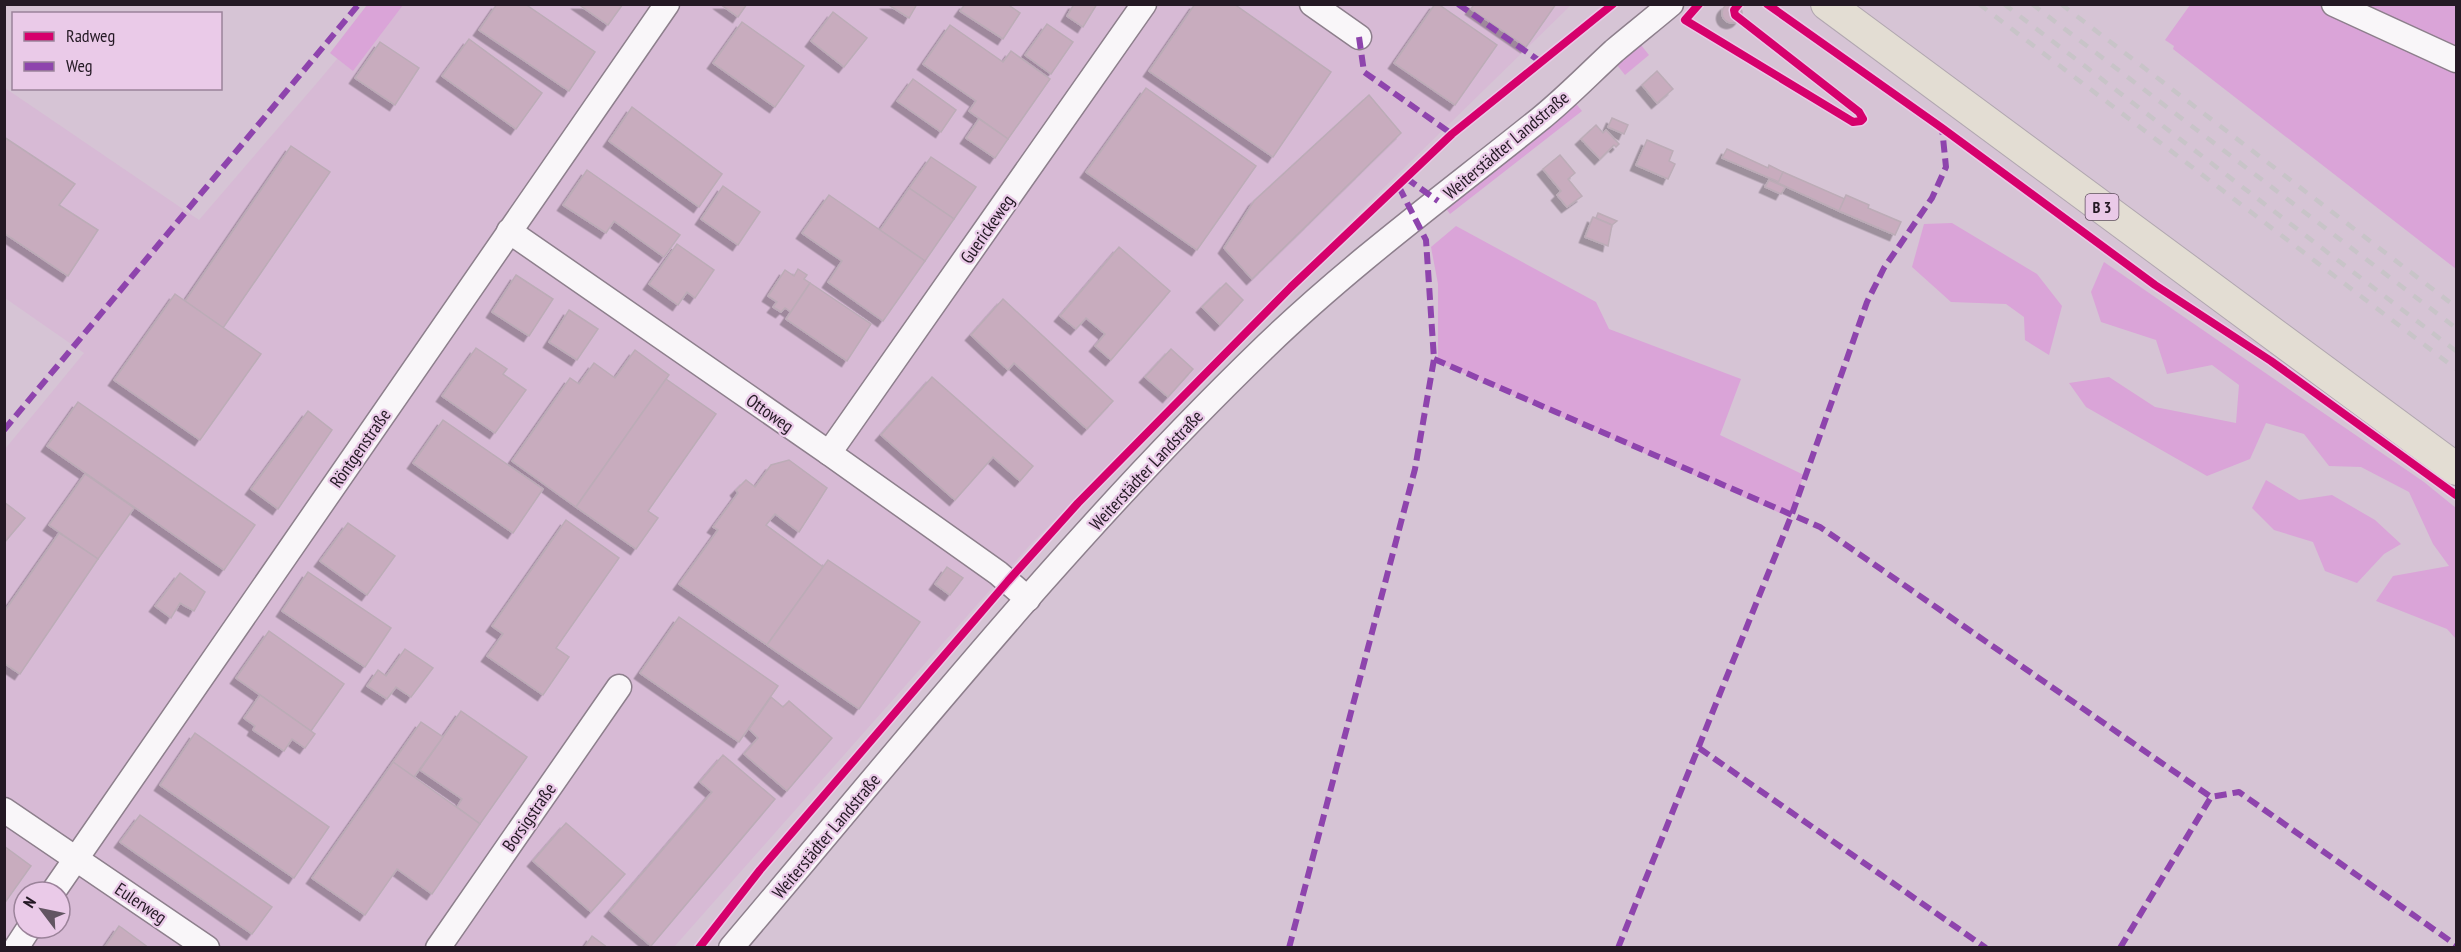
<svg xmlns="http://www.w3.org/2000/svg" width="2461" height="952" viewBox="0 0 2461 952" font-family="'PT Sans Narrow',sans-serif">
  <style>
    .built { fill: #d7bad5; fill-rule: evenodd }
    .green { fill: #daa4d8 }
    .building { fill: #c8acbe; stroke: #bcacb7; stroke-width: 1.5; filter: url(#shadow) }
    .lines { fill: none; stroke-linecap: round; stroke-linejoin: round }
    .minor-casing { stroke: #8d7f8c; stroke-width: 27 }
    .major-casing { stroke: #b1a7b0; stroke-width: 34 }
    .minor { stroke: #f9f6f9; stroke-width: 24 }
    .major { stroke: #e3ddd3; stroke-width: 32 }
    .rail { stroke: #c8c4c8; stroke-width: 4.5; stroke-dasharray: 10 10; stroke-linecap: butt }
    .quiet { stroke: #8e44ad; stroke-width: 6; stroke-dasharray: 12 6; stroke-linecap: butt }
    .cycleway-casing { stroke: #eacae8; stroke-width: 11 }
    .cycleway { stroke: #d6006c; stroke-width: 8 }
    .labels { text-anchor: middle; dominant-baseline: central; stroke-width: 4.5; stroke-linejoin: round; paint-order: stroke }
    .shield { fill: #eacae8; stroke: #5f4e5f; stroke-width: 1.5 }
    .shield-label { font-size: 16px; font-weight: bold; fill: #241924 }
    .street-label { font-size: 18px; fill: #241924; stroke: #eacae8 }
  </style>
  <defs>
    <filter id="shadow"><feDropShadow dx="-5.5" dy="5.5" stdDeviation="0" flood-color="#0004"/></filter>
  </defs>
  <rect width="100%" height="100%" fill="#d6c4d5"/>
  <path class="built" d="M382 5H1571L1362 209 1029 546 674 947H5V449L84 353 5 298V88L199 220 322 77ZM24 892H60V928H24Z"/>
  <g class="green">
    <polygon points="367,5 403,5 353,71 330,53"/>
    <polygon points="2190,5 2456,5 2456,269 2173,49 2174,46 2165,40"/>
    <polygon points="1641,45 1649,55 1625,75 1617,65"/>
    <polygon points="1573,100 1582,111 1450,214 1444,206"/>
    <polygon points="1952,223 2037,274 2062,306 2049,355 2025,340 2024,317 2006,304 1951,302 1912,267 1924,224"/>
    <polygon points="1456,226 1596,302 1609,329 1741,379 1720,435 1804,475 1789,517 1438,362 1438,284 1431,247"/>
    <polygon points="2104,262 2424,482 2456,508 2456,639 2447,629 2376,601 2393,576 2449,566 2433,544 2409,492 2361,467 2329,466 2304,434 2266,423 2250,459 2207,476 2086,407 2069,383 2109,377 2155,407 2236,423 2239,385 2212,365 2167,374 2156,340 2101,322 2091,292"/>
    <polygon points="2266,480 2299,500 2332,495 2375,520 2401,544 2384,554 2357,583 2325,571 2313,542 2274,530 2252,508"/>
  </g>
  <g class="building">
    <circle cx="1732" cy="13" r="10"/>
    <polygon points="497,4 525,4 595,52 569,91 479,30"/>
    <polygon points="578,4 623,4 608,25"/>
    <polygon points="720,4 747,4 738,17"/>
    <polygon points="887,4 917,4 909,18"/>
    <polygon points="965,4 1007,4 1020,13 1003,39 960,11"/>
    <polygon points="1074,4 1097,4 1083,27 1067,16"/>
    <polygon points="1195,4 1234,4 1331,72 1273,157 1149,71"/>
    <polygon points="1435,4 1438,4 1497,45 1455,105 1394,63"/>
    <polygon points="1474,4 1556,4 1526,47 1471,9"/>
    <polygon points="833,12 867,38 844,67 811,41"/>
    <polygon points="742,22 804,66 775,107 713,63"/>
    <polygon points="1047,24 1073,42 1051,74 1025,55"/>
    <polygon points="950,25 1003,62 1011,51 1050,79 1008,139 969,111 976,101 923,64"/>
    <polygon points="469,39 542,93 516,129 442,76"/>
    <polygon points="380,42 419,68 395,105 355,78"/>
    <polygon points="1657,71 1673,89 1657,103 1642,85"/>
    <polygon points="913,79 956,110 941,132 897,101"/>
    <polygon points="1146,88 1256,166 1197,250 1086,172"/>
    <polygon points="1369,95 1401,133 1252,279 1224,248 1254,201"/>
    <polygon points="632,107 722,174 699,207 609,141"/>
    <polygon points="1612,118 1628,125 1624,134 1608,127"/>
    <polygon points="979,119 1008,139 995,158 966,138"/>
    <polygon points="1596,125 1603,133 1606,130 1619,144 1616,147 1614,145 1600,159 1581,139"/>
    <polygon points="4,137 75,184 59,205 98,230 68,276 4,233"/>
    <polygon points="1647,140 1673,151 1669,161 1675,164 1668,179 1636,165"/>
    <polygon points="291,146 330,172 223,328 185,301"/>
    <polygon points="1727,149 1768,168 1769,165 1783,172 1779,182 1722,158"/>
    <polygon points="1560,155 1575,173 1568,179 1582,196 1567,207 1557,195 1561,191 1543,169"/>
    <polygon points="931,157 976,187 954,219 909,188"/>
    <polygon points="587,170 680,235 664,257 614,221 606,233 563,205"/>
    <polygon points="1783,172 1845,199 1839,211 1778,183"/>
    <polygon points="1769,180 1785,187 1781,194 1765,187"/>
    <polygon points="723,186 760,212 738,245 701,219"/>
    <polygon points="909,188 954,219 925,261 880,230"/>
    <polygon points="829,195 925,261 883,321 828,282 842,261 802,233"/>
    <polygon points="1846,195 1869,205 1868,208 1901,222 1895,235 1839,211"/>
    <polygon points="1598,213 1617,221 1612,225 1596,218"/>
    <polygon points="1593,217 1612,225 1608,246 1585,237"/>
    <polygon points="677,244 714,270 695,298 687,292 678,305 649,284"/>
    <polygon points="1119,247 1170,291 1111,360 1095,346 1105,334 1086,318 1076,329 1060,316"/>
    <polygon points="798,269 807,275 804,279 810,283 791,312 785,308 781,312 773,307 777,302 768,296 785,270 794,276"/>
    <polygon points="516,275 553,299 529,336 492,312"/>
    <polygon points="810,283 871,324 847,361 786,319"/>
    <polygon points="1226,283 1243,300 1220,325 1202,307"/>
    <polygon points="175,294 261,354 200,440 114,380"/>
    <polygon points="1003,299 1113,401 1087,429 1014,363 1008,370 971,335"/>
    <polygon points="569,310 598,329 577,360 549,342"/>
    <polygon points="476,348 507,369 503,374 526,390 495,433 442,396"/>
    <polygon points="1171,349 1193,369 1168,397 1145,377"/>
    <polygon points="635,350 669,375 576,507 512,461 570,378 579,384 594,363 615,378"/>
    <polygon points="932,377 1033,466 1020,481 993,457 955,500 881,435"/>
    <polygon points="666,379 716,414 648,511 658,518 636,549 576,507"/>
    <polygon points="78,402 255,525 224,570 47,446"/>
    <polygon points="308,411 332,430 278,509 251,489"/>
    <polygon points="443,420 543,489 513,533 413,463"/>
    <polygon points="789,460 827,488 799,532 775,514 766,525 823,567 767,645 679,584 718,530 713,527 738,493 736,490 746,480 755,487 771,465"/>
    <polygon points="85,474 134,508 98,559 49,525"/>
    <polygon points="4,502 25,518 4,543"/>
    <polygon points="566,520 619,558 556,648 569,657 543,695 487,656 503,634 492,626"/>
    <polygon points="348,523 395,556 367,595 320,561"/>
    <polygon points="59,533 98,559 20,674 4,663 4,612"/>
    <polygon points="828,560 920,622 859,709 767,645"/>
    <polygon points="947,567 963,578 950,595 935,584"/>
    <polygon points="308,572 391,628 365,667 282,611"/>
    <polygon points="180,573 205,592 194,611 180,603 171,618 155,606"/>
    <polygon points="679,617 778,686 739,742 640,673"/>
    <polygon points="269,631 344,684 311,731 236,678"/>
    <polygon points="405,649 433,668 411,697 396,687 387,699 367,686 378,670 386,676"/>
    <polygon points="260,695 315,734 305,748 292,739 284,751 253,730 255,726 244,718"/>
    <polygon points="771,697 783,707 789,701 832,738 787,791 744,754 758,738 749,729"/>
    <polygon points="461,711 527,757 480,824 457,807 462,799 420,770"/>
    <polygon points="421,722 443,737 414,777 393,762"/>
    <polygon points="195,733 329,827 294,878 160,785"/>
    <polygon points="723,755 775,799 651,946 610,911 712,792 700,782"/>
    <polygon points="393,762 480,824 432,894 397,869 365,915 312,878"/>
    <polygon points="140,815 272,907 252,934 120,842"/>
    <polygon points="566,823 625,874 591,912 533,861"/>
    <polygon points="4,846 31,866 4,904"/>
    <polygon points="119,926 122,928 149,948 104,948"/>
    <polygon points="592,936 608,948 584,948"/>
  </g>
  <g class="lines">
    <g class="minor-casing">
      <g id="minor">
        <polyline points="1312,4 1359,37"/>
        <polyline points="2334,4 2456,60"/>
        <polyline points="509,231 829,453 998,573 1028,599"/>
        <polyline points="829,453 1144,4"/>
        <polyline points="4,810 207,948"/>
        <polyline points="53,892 667,4"/>
        <polyline points="16,948 29,928"/>
        <polyline points="438,948 619,687"/>
        <path d="M731 948C905 743 1073 532 1266 346 1351 264 1448 193 1540 119 1566 98 1589 74 1614 51 1633 35 1652 20 1671 4"/>
      </g>
    </g>
    <g class="major-casing">
      <polyline id="major" points="1827,4 2456,469"/>
    </g>
    <use href="#minor" class="minor"/>
    <use href="#major" class="major"/>
    <g class="rail">
      <polyline points="1979,4 2456,369"/>
      <polyline points="2004,4 2456,351"/>
      <polyline points="2032,4 2456,328"/>
      <polyline points="2061,4 2456,307"/>
    </g>
    <g class="quiet">
      <polyline points="1458,4 1541,62"/>
      <polyline points="1359,37 1364,72 1452,134"/>
      <polyline points="1406,178 1438,201"/>
      <polyline points="1434,359 1820,527 2211,797 2239,792 2456,945"/>
      <polyline points="4,430 359,4"/>
      <polyline points="1699,748 1986,948"/>
      <polyline points="1289,948 1415,469 1434,359 1426,240 1398,185"/>
      <polyline points="1618,948 1792,514 1867,302 1884,268 1932,198 1946,167 1942,128"/>
      <polyline points="2120,948 2211,797"/>
    </g>
    <g class="cycleway-casing">
      <g id="cycleway">
        <polyline points="1699,4 1685,20 1853,122 1861,121 1863,119 1859,112 1735,15 1734,10 1739,4"/>
        <polyline points="1767,4 1942,128 2155,285 2271,361 2456,495"/>
        <polyline points="699,948 760,870 1008,581 1078,503 1291,287 1452,134 1613,4"/>
      </g>
    </g>
    <use href="#cycleway" class="cycleway"/>
  </g>
  <g class="labels">
    <rect class="shield" x="2085.5" y="194" width="33" height="26" rx="4.5"/>
    <g class="shield-label">
      <text x="2102" y="207">B 3</text>
    </g>
    <g class="street-label">
      <text transform="translate(1506 145) rotate(-40)">Weiterstädter Landstraße</text>
      <text transform="translate(987 229) rotate(-55)">Guerickeweg</text>
      <text transform="translate(770 413) rotate(35)">Ottoweg</text>
      <text transform="translate(360 448) rotate(-55)">Röntgenstraße</text>
      <text transform="translate(1146 470) rotate(-47)">Weiterstädter Landstraße</text>
      <text transform="translate(529 817) rotate(-55)">Borsigstraße</text>
      <text transform="translate(826 836) rotate(-50)">Weiterstädter Landstraße</text>
      <text transform="translate(141 903) rotate(34)">Eulerweg</text>
    </g>
  </g>
  <rect width="2461" height="952" fill="none" stroke="#241924" stroke-width="12"/>
  <rect x="12" y="12" width="210" height="78" fill="#eacae8" stroke="#9b839a" stroke-width="1.5"/>
  <rect x="24" y="32" width="30" height="9" fill="#d6006c" stroke="#9b839a" stroke-width="1.5"/>
  <text x="66" y="42" font-size="18" fill="#241924">Radweg</text>
  <rect x="24" y="62" width="30" height="9" fill="#8e44ad" stroke="#9b839a" stroke-width="1.5"/>
  <text x="66" y="72" font-size="18" fill="#241924">Weg</text>
  <g transform="translate(42 910) rotate(302)"><circle r="28" fill="#eacae8" stroke="#9b839a" stroke-width="1.5"/>
  <path d="M0-4.5L10 22L0 15L-10 22Z" fill="#625562"/>
  <text y="-9" font-size="16" font-weight="bold" text-anchor="middle" fill="#241924">N</text>
  </g>
</svg>
